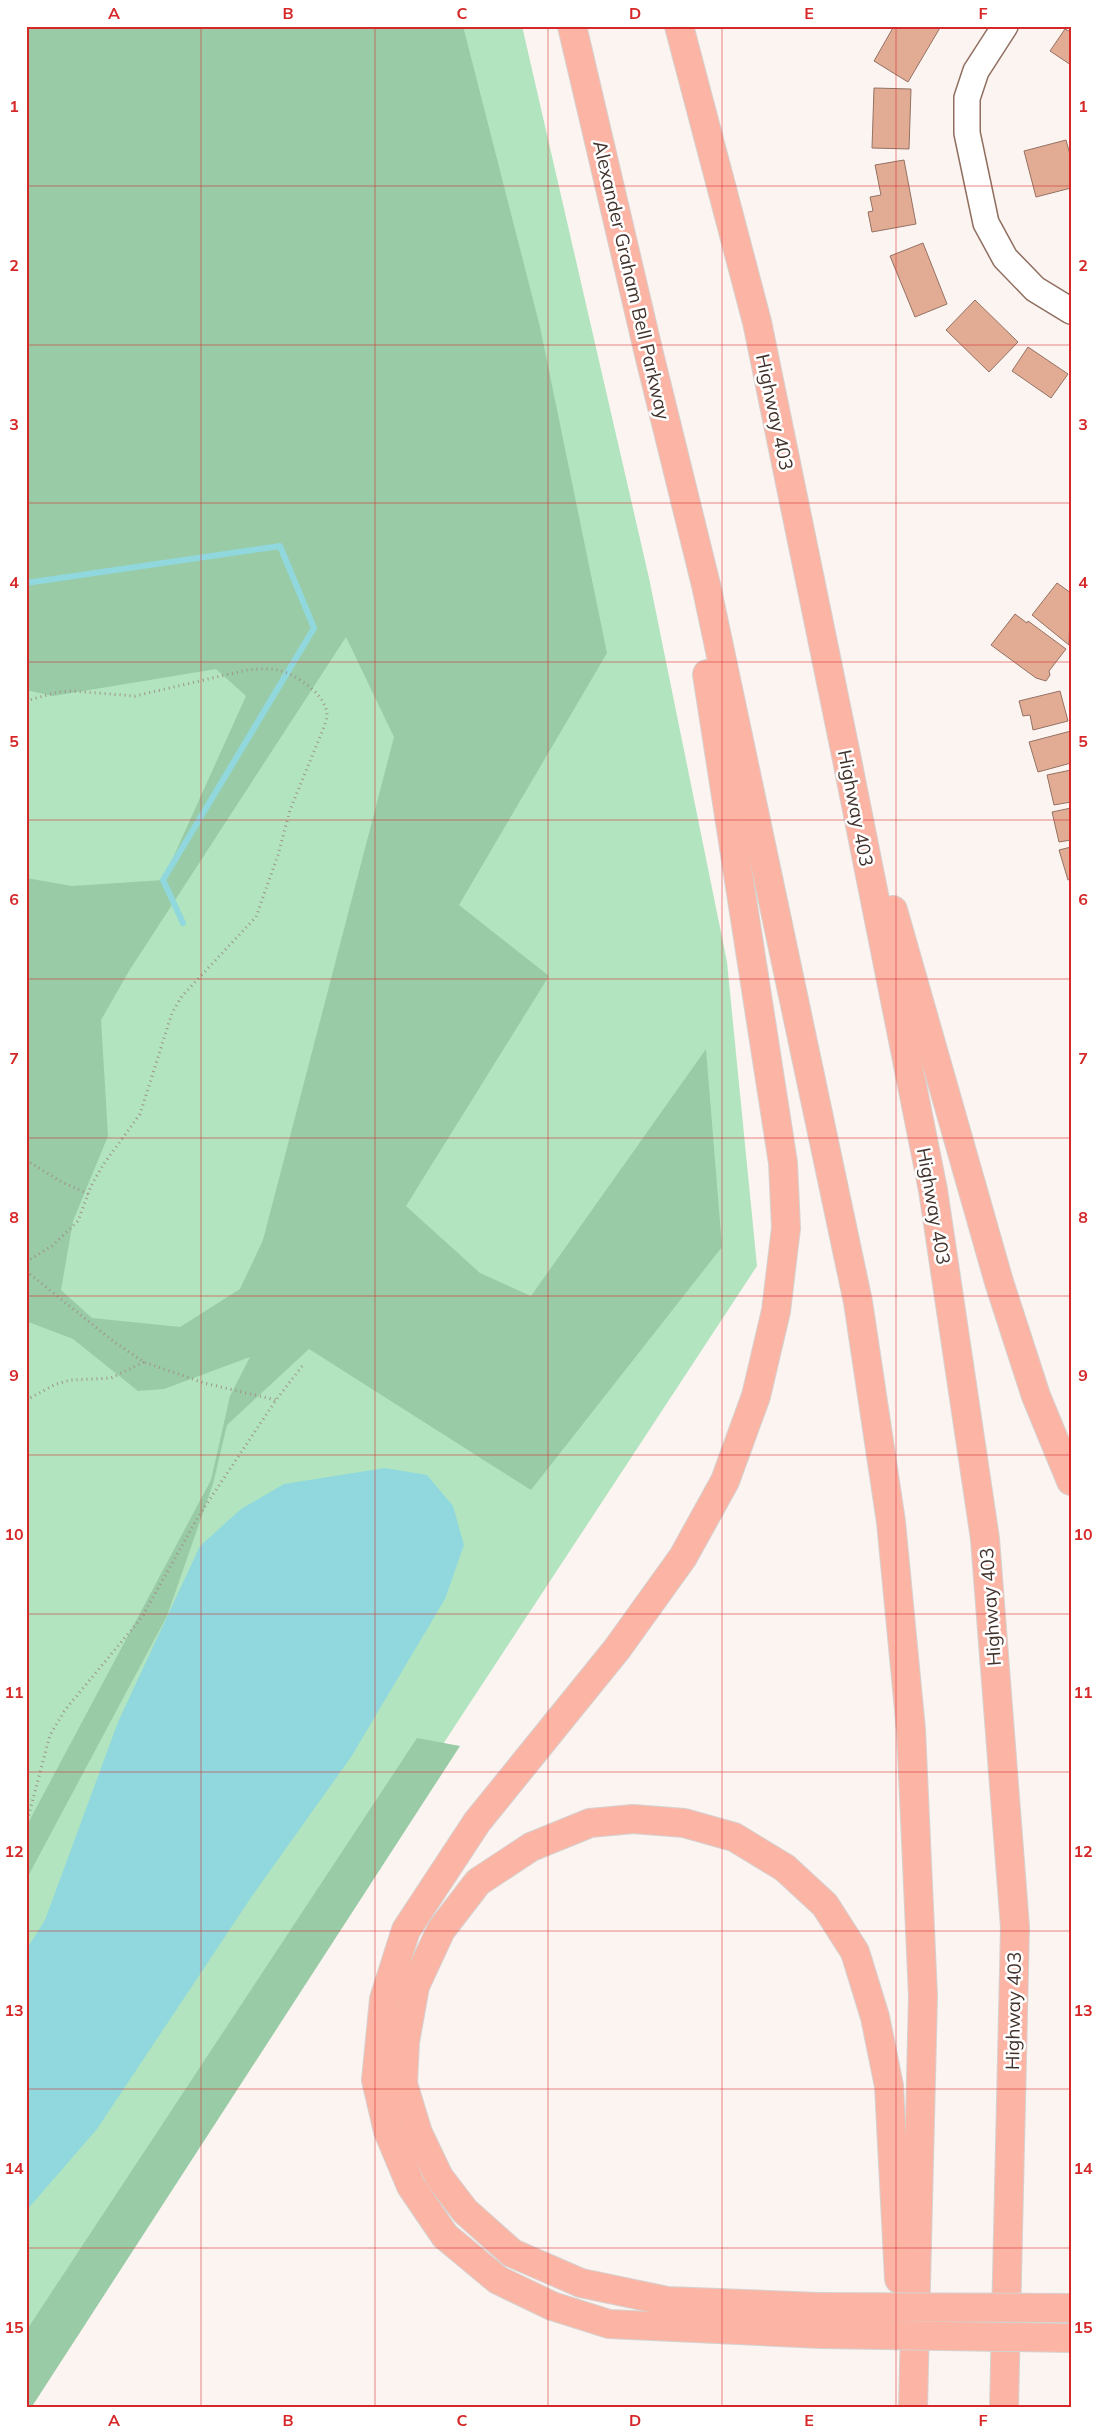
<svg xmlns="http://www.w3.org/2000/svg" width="1097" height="2434" viewBox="0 0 1097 2434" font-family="Mulish,sans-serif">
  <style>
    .green { fill: #b2e4bf }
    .forest { fill: #9acba7; fill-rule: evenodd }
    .water { fill: #90d8dd }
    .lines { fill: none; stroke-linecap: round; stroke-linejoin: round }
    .stream { stroke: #90d8dd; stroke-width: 6 }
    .building { fill: #e2ac94; stroke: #947263 }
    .minor-casing { stroke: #906f60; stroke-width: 28 }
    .motorway-casing { stroke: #d5d2d0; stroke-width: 30 }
    .path { stroke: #9e938e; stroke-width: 3; stroke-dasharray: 1 4; stroke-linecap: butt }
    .minor { stroke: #fff; stroke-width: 25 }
    .motorway { stroke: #fcb4a4; stroke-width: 28 }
    .motorway-bridge-casing { stroke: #d5d2d0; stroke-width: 30; stroke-linecap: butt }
    .motorway-bridge { stroke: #fcb4a4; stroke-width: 28 }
    .grid { fill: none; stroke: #d62828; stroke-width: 1; stroke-opacity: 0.55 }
    .labels { text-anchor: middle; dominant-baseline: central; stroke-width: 5; stroke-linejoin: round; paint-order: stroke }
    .street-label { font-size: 19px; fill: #41322b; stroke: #fff }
    .neatline { fill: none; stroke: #d62828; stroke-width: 2 }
    .grid-label { font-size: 16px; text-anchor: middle; font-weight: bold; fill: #d62828 }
  </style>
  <rect width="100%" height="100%" fill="#fcf4f1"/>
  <polygon class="green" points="26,26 522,26 649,578 727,962 757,1266 26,2379"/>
  <g class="forest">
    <path d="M26 26H463L540 327 607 653 459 905 549 976 406 1206 480 1273 531 1296 706 1049 722 1247 531 1490 309 1349 227 1425 213 1484 167 1616 26 1880V1827L211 1480 230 1396 250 1357 164 1389 138 1391 73 1339 26 1321V878L72 886 163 880 246 696 216 669 53 696 26 690ZM346 637 394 737 263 1240 240 1289 180 1327 92 1318 61 1290 73 1221 108 1136 101 1020 129 971Z"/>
    <polygon points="417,1738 460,1746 31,2408 26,2408 26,2331"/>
  </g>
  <polygon class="water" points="385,1468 427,1475 453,1506 464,1545 445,1599 351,1757 252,1896 97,2129 26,2211 26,1950 45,1920 118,1722 200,1546 241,1509 284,1484"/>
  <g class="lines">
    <polyline class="stream" points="26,583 280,546 314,628 163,880 183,923"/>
  </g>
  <g class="building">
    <polygon points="894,26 941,26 908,82 874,61"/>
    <polygon points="1065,29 1071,32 1071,65 1050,51"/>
    <polygon points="874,88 911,89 909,149 872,148"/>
    <polygon points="1066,140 1071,158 1071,188 1036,197 1024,151"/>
    <polygon points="904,160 916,224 872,232 868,212 873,211 870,197 881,195 875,165"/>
    <polygon points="923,243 947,304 915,317 890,256"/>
    <polygon points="975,300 1018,342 989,372 946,330"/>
    <polygon points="1028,347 1068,374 1051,398 1012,371"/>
    <polygon points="1057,583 1071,593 1069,645 1032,615"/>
    <polygon points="1015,614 1027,623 1028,621 1066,649 1049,671 1050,675 1046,681 1036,678 991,645"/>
    <polygon points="1060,691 1068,721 1033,730 1030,715 1023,716 1019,701"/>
    <polygon points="1071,731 1071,763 1038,772 1029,742"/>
    <polygon points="1071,770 1071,802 1054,805 1047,775"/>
    <polygon points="1071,808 1071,840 1059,842 1052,812"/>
    <polygon points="1071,847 1071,879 1068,880 1059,850"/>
  </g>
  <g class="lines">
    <g class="minor-casing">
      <polyline id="minor" points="1005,26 976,71 967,98 967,133 986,223 1005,258 1035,289 1071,311"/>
    </g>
    <g class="motorway-casing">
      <g id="motorway">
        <polyline points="572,26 649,354 706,585 858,1302 891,1522 911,1730 923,1996 913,2408"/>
        <polyline points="679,26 757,322 846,755 933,1190 985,1539 1015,1927 1004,2408"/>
        <polyline points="707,674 783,1163 786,1228 776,1311 756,1396 725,1481 683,1557 617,1649 477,1822 406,1930 384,1999 376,2080 388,2131 411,2186 445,2236 498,2280 552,2306 609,2324 821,2334"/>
        <polyline points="893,910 999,1282 1036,1396 1071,1481"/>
        <polyline points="818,2307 667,2301 581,2283 512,2253 465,2211 439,2177 418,2133 403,2084 405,2042 415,1986 441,1930 478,1882 531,1847 590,1823 633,1819 684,1823 734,1837 785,1868 825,1905 855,1952 875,2017 889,2086 899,2279"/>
      </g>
    </g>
    <g class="path">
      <path d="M26 701 58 692 72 691 135 696 247 670C257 669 268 668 278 670 296 674 327 695 327 715 327 719 325 723 324 727L290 810 278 855 256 917 182 996 172 1013 140 1114 103 1165 91 1186 78 1221 52 1246 26 1262"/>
      <polyline points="26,1160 60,1181 88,1194"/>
      <polyline points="26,1271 113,1341 144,1362 204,1383 276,1400"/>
      <polyline points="26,1400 56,1384 71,1380 111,1378 144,1362"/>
      <polyline points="26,1825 50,1735 65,1710 142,1617 198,1517 276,1400 303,1365"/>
    </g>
    <use href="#minor" class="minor"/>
    <use href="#motorway" class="motorway"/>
    <g class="motorway-bridge-casing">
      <g id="motorway-bridge">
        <polyline points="818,2307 1071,2308"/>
        <polyline points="821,2334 1071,2338"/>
      </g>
    </g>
    <use href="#motorway-bridge" class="motorway-bridge"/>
  </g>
  <path class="grid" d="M201 26V2408M375 26V2408M548 26V2408M722 26V2408M896 26V2408M26 186H1071M26 345H1071M26 503H1071M26 662H1071M26 820H1071M26 979H1071M26 1138H1071M26 1296H1071M26 1455H1071M26 1614H1071M26 1772H1071M26 1931H1071M26 2089H1071M26 2248H1071"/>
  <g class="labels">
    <g class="street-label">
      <text transform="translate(632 280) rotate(77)">Alexander Graham Bell Parkway</text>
      <text transform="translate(775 412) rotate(78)">Highway 403</text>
      <text transform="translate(856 808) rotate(79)">Highway 403</text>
      <text transform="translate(934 1206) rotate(80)">Highway 403</text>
      <text transform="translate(990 1607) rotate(-94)">Highway 403</text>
      <text transform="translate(1013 2011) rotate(-89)">Highway 403</text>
    </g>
  </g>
  <rect width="1097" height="2434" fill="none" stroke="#ffffff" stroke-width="55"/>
  <rect x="28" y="28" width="1042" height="2378" class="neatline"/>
  <g class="grid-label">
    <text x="114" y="19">A</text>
    <text x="288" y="19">B</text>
    <text x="462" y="19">C</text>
    <text x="635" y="19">D</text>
    <text x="809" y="19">E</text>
    <text x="983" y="19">F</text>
    <text x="14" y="112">1</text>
    <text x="1083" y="112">1</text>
    <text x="14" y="271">2</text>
    <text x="1083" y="271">2</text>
    <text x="14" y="430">3</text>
    <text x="1083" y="430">3</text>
    <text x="14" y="588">4</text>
    <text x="1083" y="588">4</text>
    <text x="14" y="747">5</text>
    <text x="1083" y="747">5</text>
    <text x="14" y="905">6</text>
    <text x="1083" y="905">6</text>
    <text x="14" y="1064">7</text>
    <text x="1083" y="1064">7</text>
    <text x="14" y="1223">8</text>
    <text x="1083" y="1223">8</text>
    <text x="14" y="1381">9</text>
    <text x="1083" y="1381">9</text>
    <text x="14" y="1540">10</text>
    <text x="1083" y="1540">10</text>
    <text x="14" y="1698">11</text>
    <text x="1083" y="1698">11</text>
    <text x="14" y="1857">12</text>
    <text x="1083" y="1857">12</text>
    <text x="14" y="2016">13</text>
    <text x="1083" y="2016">13</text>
    <text x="14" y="2174">14</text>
    <text x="1083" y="2174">14</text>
    <text x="14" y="2333">15</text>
    <text x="1083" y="2333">15</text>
    <text x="114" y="2426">A</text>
    <text x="288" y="2426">B</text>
    <text x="462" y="2426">C</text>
    <text x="635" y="2426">D</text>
    <text x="809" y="2426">E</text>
    <text x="983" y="2426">F</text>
  </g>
</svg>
